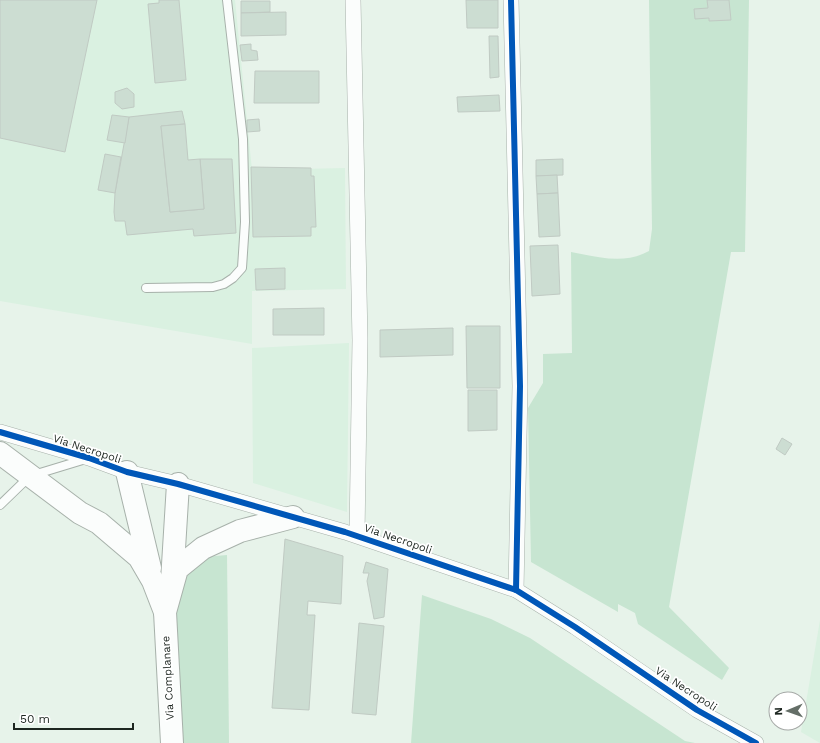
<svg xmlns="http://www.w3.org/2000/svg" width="820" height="743" viewBox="0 0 820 743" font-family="'Work Sans',sans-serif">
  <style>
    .built { fill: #daf1e1 }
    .green { fill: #c7e5d1 }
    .building { fill: #ccddd2; stroke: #c0cac3 }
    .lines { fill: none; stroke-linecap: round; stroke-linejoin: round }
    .service-casing { stroke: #a7b1aa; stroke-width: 10 }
    .minor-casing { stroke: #a7b1aa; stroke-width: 16 }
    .secondary-casing { stroke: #a7b1aa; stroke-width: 24 }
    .service { stroke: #fbfdfc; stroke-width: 8 }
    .minor { stroke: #fbfdfc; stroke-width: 15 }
    .secondary { stroke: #fbfdfc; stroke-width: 22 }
    .cycleway-casing { stroke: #fff; stroke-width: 8 }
    .cycleway { stroke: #0057b8; stroke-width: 6 }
    .labels { text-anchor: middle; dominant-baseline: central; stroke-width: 3.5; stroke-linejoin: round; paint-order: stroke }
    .street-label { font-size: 11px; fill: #1d2620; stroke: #fff }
  </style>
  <rect width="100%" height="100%" fill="#e7f3ea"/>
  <g class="built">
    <polygon points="0,0 235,0 252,170 345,168 346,289 252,291 252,344 0,301"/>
    <polygon points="349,343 347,512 253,483 252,348"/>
    <polygon points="820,620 820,743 801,732"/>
  </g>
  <g class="green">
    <path d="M649 0H749L745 252H731L669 607 729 668 722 680 638 624 635 613 618 604V612L531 562 528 408 543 383V354L572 353 571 252C598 257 624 265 649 251L652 229Z"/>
    <polygon points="227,555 229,743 181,743 176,601 189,568 204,557"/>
    <polygon points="422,595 491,619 530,638 685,741 695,743 411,743"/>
  </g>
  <g class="building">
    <polygon points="0,0 97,0 65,152 0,138"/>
    <polygon points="159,0 179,0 186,80 155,83 148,4 159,3"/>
    <polygon points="466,0 498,0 498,28 467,28"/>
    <polygon points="707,0 729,0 731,20 709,21 709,18 695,19 694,9 708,8"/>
    <polygon points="241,1 270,1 270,12 241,13"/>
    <polygon points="286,12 286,35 241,36 241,13"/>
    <polygon points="489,36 498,36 499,77 490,78"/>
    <polygon points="251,44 251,50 257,51 258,60 242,61 240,45"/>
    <polygon points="255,71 319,71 319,103 254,103"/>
    <polygon points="127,88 134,94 134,107 122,109 115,103 115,92"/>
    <polygon points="499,95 500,111 458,112 457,97"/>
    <polygon points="182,111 185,124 161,126 170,212 204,209 200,159 232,159 236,233 194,236 193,229 127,235 125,221 115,221 114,212 115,193 129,117"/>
    <polygon points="112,115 129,117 125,143 107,140"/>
    <polygon points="259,119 260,131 247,132 247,120"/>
    <polygon points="185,124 188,160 200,159 204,209 170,212 161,126"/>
    <polygon points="105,154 121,157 115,193 98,190"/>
    <polygon points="563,159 563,175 536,176 536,160"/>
    <polygon points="251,167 311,168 311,176 314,176 316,227 311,227 311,236 253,237"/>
    <polygon points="557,175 558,193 537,194 536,176"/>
    <polygon points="558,193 560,236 539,237 537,194"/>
    <polygon points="558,245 560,294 532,296 530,246"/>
    <polygon points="285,268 285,289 256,290 255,269"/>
    <polygon points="324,308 324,335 273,335 273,309"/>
    <polygon points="466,326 500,326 500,388 467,388"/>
    <polygon points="453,328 453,355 380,357 380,330"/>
    <polygon points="468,390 497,390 497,430 468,431"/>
    <polygon points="782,438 792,444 785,455 776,449"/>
    <polygon points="285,539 343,556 341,604 308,601 307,615 315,615 309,710 272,708"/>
    <polygon points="366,562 388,569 384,617 374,619 367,581 369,573 363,573"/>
    <polygon points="359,623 384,626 376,715 352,713"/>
  </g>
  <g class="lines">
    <g class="service-casing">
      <g id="service">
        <polyline points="146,288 213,287 224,284 233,278 242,268 245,222 243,139 227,0"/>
        <polyline points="0,505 30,476 86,459"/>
      </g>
    </g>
    <g class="minor-casing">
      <g id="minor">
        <polyline points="353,0 360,340 357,535"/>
        <polyline points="511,0 520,386 516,590"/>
        <polyline points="0,432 89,458 127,472 178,484 345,532 516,590 575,627 697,710 756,743"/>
      </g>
    </g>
    <g class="secondary-casing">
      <g id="secondary">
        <polyline points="0,453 80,513 99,523 139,557 153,581 165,612"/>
        <polyline points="127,472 150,568"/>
        <polyline points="172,581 178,484"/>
        <polyline points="172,743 165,612 177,569 203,548 240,531 293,517"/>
      </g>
    </g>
    <use href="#service" class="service"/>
    <use href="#minor" class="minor"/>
    <use href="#secondary" class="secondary"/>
    <g class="cycleway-casing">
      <g id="cycleway">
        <polyline points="511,0 520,386 516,590"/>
        <polyline points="0,432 89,458 127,472 178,484 345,532 516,590 575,627 697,710 756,743"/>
      </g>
    </g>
    <use href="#cycleway" class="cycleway"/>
  </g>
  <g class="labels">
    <g class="street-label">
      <text transform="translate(87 449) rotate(18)">Via Necropoli</text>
      <text transform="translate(398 539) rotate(19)">Via Necropoli</text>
      <text transform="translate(168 678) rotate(-93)">Via Complanare</text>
      <text transform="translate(686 689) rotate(33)">Via Necropoli</text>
    </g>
  </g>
  <g transform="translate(788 711) rotate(268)"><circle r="19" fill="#ffffff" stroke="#a5a8a6"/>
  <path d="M0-3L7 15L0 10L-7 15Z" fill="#646e67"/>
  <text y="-6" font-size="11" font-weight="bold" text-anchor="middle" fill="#1d2620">N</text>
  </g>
  <path d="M14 723v6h119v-6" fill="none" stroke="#1d2620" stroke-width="2"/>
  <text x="20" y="723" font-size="12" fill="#1d2620" stroke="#ffffff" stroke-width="3" paint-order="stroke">50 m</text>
</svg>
